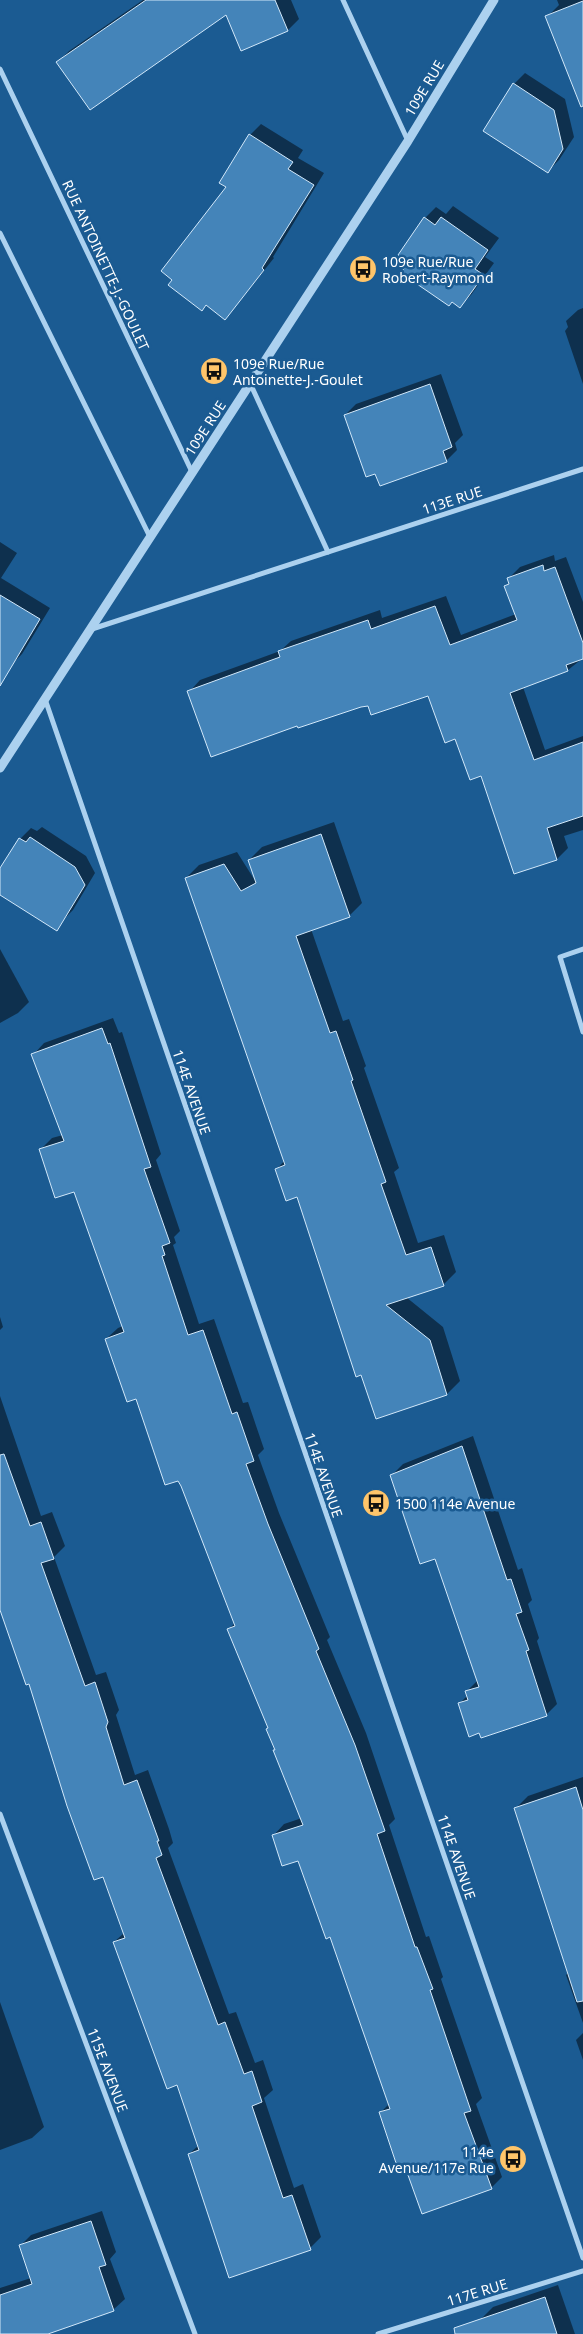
<svg xmlns="http://www.w3.org/2000/svg" width="583" height="2334" viewBox="0 0 583 2334" font-family="'Noto Sans',sans-serif">
  <style>
    .shadow { fill: #0007 }
    .building { fill: #4484b9; stroke: #d2e8fa }
    .lines { fill: none; stroke-linecap: round; stroke-linejoin: round }
    .minor { stroke: #acd1ef; stroke-width: 5 }
    .tertiary { stroke: #acd1ef; stroke-width: 9 }
    .labels { text-anchor: middle; dominant-baseline: central; stroke-width: 5; stroke-linejoin: round; paint-order: stroke }
    .street-label { font-size: 14px; fill: #fff; stroke: #1b5b92 }
    .poi-label { font-size: 14px; fill: #fff; stroke: #1b5b92; text-anchor: start }
  </style>
  <rect width="100%" height="100%" fill="#1b5b92"/>
  <g class="shadow">
    <polygon points="143,0 291,0 299,19 288,30 241,49 226,14 58,62 69,51"/>
    <polygon points="557,0 583,0 583,85 547,17 559,5"/>
    <polygon points="525,73 565,99 574,137 559,160 548,171 514,84"/>
    <polygon points="261,124 303,150 298,158 324,173 273,257 274,258 225,319 207,304 202,309 228,186 250,135"/>
    <polygon points="453,206 499,238 485,257 494,263 471,295 460,306 410,262 425,218 436,207 446,214"/>
    <polygon points="583,308 583,384 565,331 568,327 566,321 578,310"/>
    <polygon points="441,374 463,435 455,443 457,450 446,461 345,415 356,404"/>
    <polygon points="0,542 17,553 1,578 50,608 22,654 11,665 0,658"/>
    <polygon points="554,555 555,561 566,557 583,602 583,658 568,670 523,687 545,750 583,736 583,830 564,836 568,848 557,859 481,774 429,694 361,706 298,724 189,692 200,680 280,651 291,641 380,610 382,618 446,596 461,635 516,614 506,586 510,582 508,579 520,567"/>
    <polygon points="334,822 362,903 349,916 311,929 343,1021 349,1019 366,1066 364,1068 399,1168 394,1172 418,1243 444,1235 456,1272 443,1285 406,1297 443,1327 460,1381 447,1394 377,1418 298,1195 277,1169 285,1160 186,878 199,865 237,852 254,879 256,877 249,860 262,847"/>
    <polygon points="42,827 86,856 95,873 73,910 62,921 0,873 0,870 20,839 31,828 37,831"/>
    <polygon points="0,949 29,1002 18,1013 0,1023"/>
    <polygon points="113,1018 119,1033 122,1032 161,1154 156,1160 180,1231 174,1237 176,1243 173,1245 199,1324 214,1319 243,1403 248,1402 264,1449 258,1455 279,1513 330,1637 327,1640 366,1733 395,1819 389,1825 426,1937 429,1936 443,1977 441,1979 482,2098 476,2104 502,2177 491,2188 405,2162 381,2112 389,2104 331,1936 299,1859 273,1836 284,1824 302,1818 269,1727 229,1629 235,1623 182,1485 106,1339 118,1328 123,1326 75,1190 40,1150 52,1138 63,1135 33,1055 44,1043"/>
    <polygon points="0,1317 3,1327 0,1330"/>
    <polygon points="0,1396 41,1516 52,1512 65,1546 54,1557 96,1675 106,1672 119,1710 116,1715 135,1775 148,1770 169,1829 173,1843 168,1848 229,2014 236,2012 255,2063 263,2060 273,2090 264,2098 294,2188 303,2184 321,2237 310,2248 189,2154 199,2145 178,2083 114,1942 124,1933 0,1607"/>
    <polygon points="473,1436 518,1570 522,1568 532,1600 528,1604 539,1638 537,1641 557,1704 546,1715 460,1703 468,1695 467,1691 478,1680 436,1557 392,1475 403,1464"/>
    <polygon points="583,1777 583,2023 566,1975 568,1973 515,1809 528,1796"/>
    <polygon points="0,2002 44,2127 32,2138 0,2150"/>
    <polygon points="583,2033 583,2060 576,2040"/>
    <polygon points="102,2211 116,2252 110,2259 125,2299 113,2310 44,2334 0,2334 0,2288 31,2278 20,2246 31,2235"/>
    <polygon points="558,2285 575,2334 474,2334 480,2320 493,2307"/>
  </g>
  <g class="building">
    <polygon points="146,0 275,0 288,31 241,51 226,15 90,110 56,62"/>
    <polygon points="583,1 583,106 581,107 545,16"/>
    <polygon points="513,83 554,110 563,149 548,173 483,131"/>
    <polygon points="249,134 293,162 288,169 314,185 262,268 264,270 225,320 206,305 202,311 168,285 172,280 161,271 226,187 219,183"/>
    <polygon points="424,217 435,225 441,217 488,250 475,269 484,275 460,308 452,302 449,306 401,273 408,262 398,255"/>
    <polygon points="430,384 452,447 443,451 447,462 380,486 375,474 366,477 344,415"/>
    <polygon points="543,565 544,571 555,567 583,643 583,659 566,665 568,671 510,693 534,760 583,742 583,816 547,828 557,860 514,874 481,776 470,780 455,739 445,743 428,696 371,715 368,706 361,707 298,728 297,726 211,757 187,691 280,657 278,651 368,620 371,629 435,606 450,645 517,620 504,586 509,584 507,578"/>
    <polygon points="0,595 40,619 0,686"/>
    <polygon points="321,834 350,917 296,936 330,1033 336,1031 353,1080 351,1081 386,1182 381,1184 406,1255 431,1247 444,1286 386,1305 430,1340 447,1395 376,1419 361,1375 356,1377 297,1197 286,1201 275,1169 285,1165 185,878 224,864 241,891 256,883 248,860"/>
    <polygon points="30,837 75,867 85,885 57,931 0,895 0,868 19,838 26,842"/>
    <polygon points="102,1028 108,1044 110,1043 151,1167 144,1169 170,1243 162,1246 165,1255 162,1256 188,1335 203,1330 232,1414 237,1412 254,1461 246,1464 268,1524 319,1649 316,1651 355,1745 385,1831 377,1834 415,1947 417,1947 433,1989 430,1990 471,2111 464,2113 492,2189 422,2214 404,2164 397,2166 379,2112 390,2109 330,1937 326,1939 298,1861 282,1866 272,1835 303,1825 273,1750 275,1750 266,1729 268,1728 227,1629 235,1626 181,1486 178,1481 165,1485 136,1399 127,1402 105,1339 124,1332 74,1192 55,1198 39,1149 64,1141 31,1054"/>
    <polygon points="462,1446 507,1580 511,1579 522,1612 516,1614 529,1650 526,1651 547,1716 481,1738 479,1733 469,1737 458,1703 468,1700 465,1691 479,1687 435,1559 420,1564 390,1475"/>
    <polygon points="4,1454 30,1526 41,1522 54,1559 41,1563 85,1686 95,1682 108,1722 106,1727 124,1785 137,1780 159,1841 157,1841 162,1855 156,1858 218,2025 225,2022 244,2074 252,2071 262,2102 252,2106 283,2198 292,2195 311,2250 229,2278 188,2154 199,2150 177,2085 167,2089 113,1942 125,1938 103,1877 94,1880 67,1806 29,1684 26,1685 0,1610 0,1455"/>
    <polygon points="576,1787 583,1810 583,2001 577,2002 514,1808"/>
    <polygon points="91,2221 106,2265 99,2267 114,2311 48,2334 0,2334 0,2295 32,2284 19,2245"/>
    <polygon points="545,2297 557,2334 455,2334 454,2328"/>
  </g>
  <g class="lines">
    <g class="minor">
      <polyline points="343,0 408,141"/>
      <polyline points="0,69 192,472"/>
      <polyline points="0,233 150,537"/>
      <polyline points="250,383 328,552"/>
      <polyline points="92,629 583,469"/>
      <polyline points="45,699 583,2258"/>
      <polyline points="583,949 560,957 583,1032"/>
      <polyline points="0,1814 195,2334"/>
      <polyline points="378,2334 583,2271"/>
    </g>
    <polyline class="tertiary" points="0,768 408,141 494,0"/>
  </g>
  <defs>
    <g id="bus-disc" transform="scale(1.4375)"><circle r="9.5" fill="#ffc56a" stroke="#1b5b92"/><path d="M-5-6H5V4H4V6H2V4H-2V6H-4V4H-5ZM-3.5-4V0h7V-4ZM-3.5 1.2v1.5H-2V1.2ZM2 1.2v1.5H3.5V1.2Z" fill="#111"/></g>
  </defs>
  <g fill-rule="evenodd">
    <use href="#bus-disc" x="363" y="269"/>
    <use href="#bus-disc" x="214" y="371"/>
    <use href="#bus-disc" x="376" y="1503"/>
    <use href="#bus-disc" x="513" y="2159"/>
  </g>
  <g class="labels">
    <g class="street-label">
      <text transform="translate(424 88) rotate(-59)">109E RUE</text>
      <text transform="translate(106 265) rotate(65)">RUE ANTOINETTE-J.-GOULET</text>
      <text transform="translate(205 428) rotate(-57)">109E RUE</text>
      <text transform="translate(452 500) rotate(-18)">113E RUE</text>
      <text transform="translate(192 1092) rotate(71)">114E AVENUE</text>
      <text transform="translate(324 1475) rotate(71)">114E AVENUE</text>
      <text transform="translate(457 1857) rotate(71)">114E AVENUE</text>
      <text transform="translate(108 2070) rotate(69)">115E AVENUE</text>
      <text transform="translate(477 2292) rotate(-17)">117E RUE</text>
    </g>
    <g class="poi-label">
      <text x="382" y="261">109e Rue/Rue<tspan x="382" dy="16">Robert-Raymond</tspan></text>
      <text x="233" y="363">109e Rue/Rue<tspan x="233" dy="16">Antoinette-J.-Goulet</tspan></text>
      <text x="395" y="1503">1500 114e Avenue</text>
      <text x="494" y="2151" text-anchor="end">114e<tspan x="494" dy="16">Avenue/117e Rue</tspan></text>
    </g>
  </g>
</svg>
